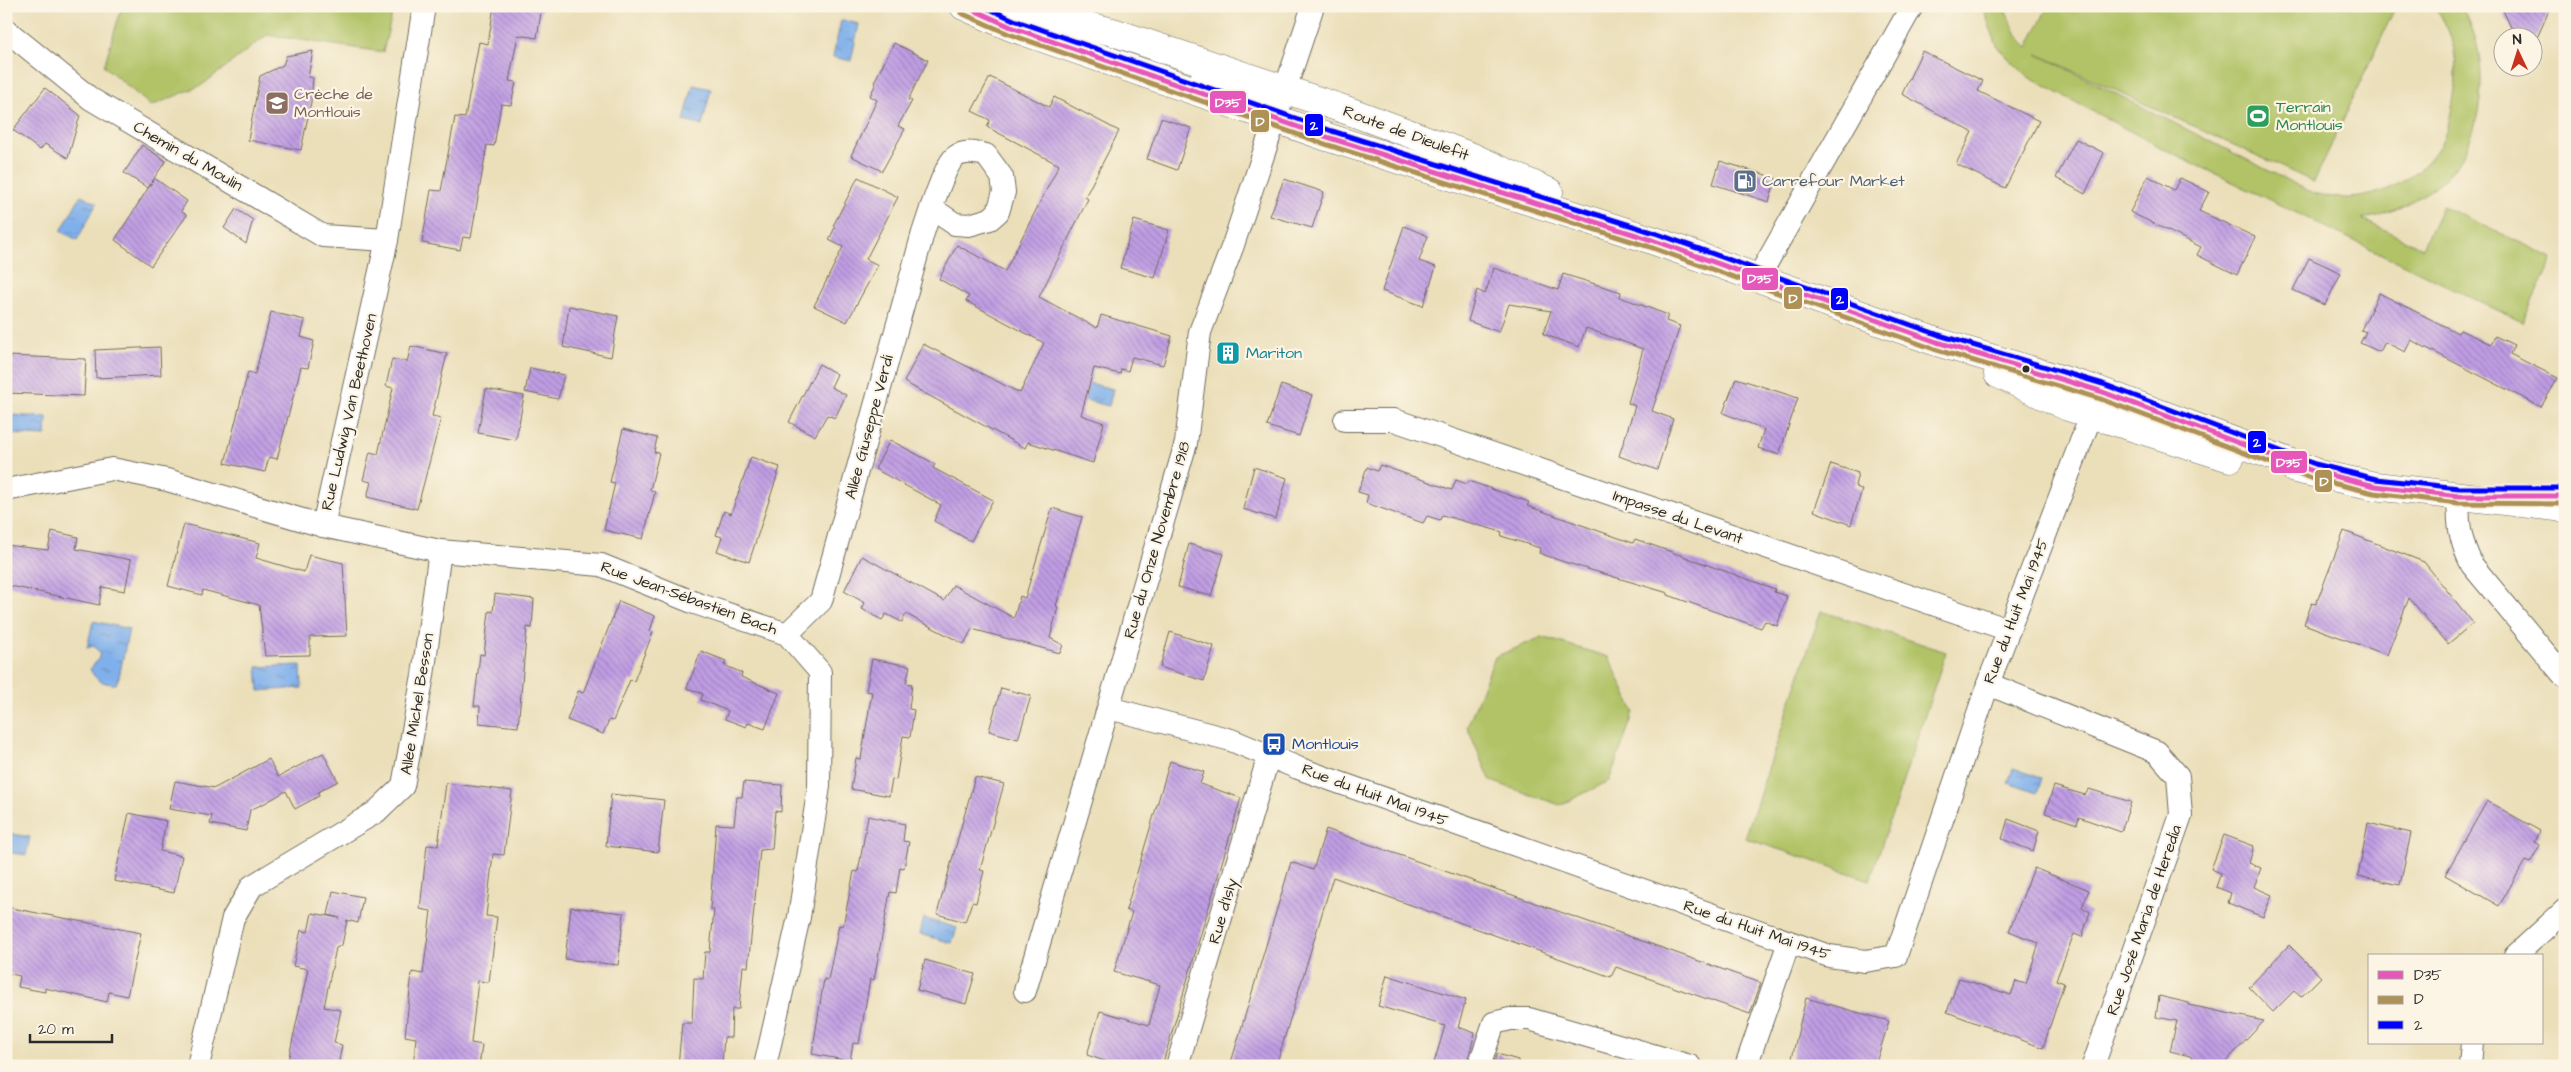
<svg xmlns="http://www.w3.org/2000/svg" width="2571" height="1072" viewBox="0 0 2571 1072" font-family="'Architects Daughter',sans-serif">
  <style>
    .grass { fill: #b1c366; stroke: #6e7748 }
    .water { fill: url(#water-ripples); stroke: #566e8b }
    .building { fill: url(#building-back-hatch) }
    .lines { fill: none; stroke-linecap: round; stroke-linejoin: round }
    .minor-casing { stroke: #6e6a5d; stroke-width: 24 }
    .secondary-casing { stroke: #6e6a5d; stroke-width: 29 }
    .minor { stroke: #fff; stroke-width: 22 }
    .secondary { stroke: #fff; stroke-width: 28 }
    .bus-1-casing { stroke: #fcf5e5; stroke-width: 9 }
    .bus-2-casing { stroke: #fcf5e5; stroke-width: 9 }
    .bus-3-casing { stroke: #fcf5e5; stroke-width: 9 }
    .bus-1 { stroke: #e657bb; stroke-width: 5 }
    .bus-2 { stroke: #ae9156; stroke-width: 5 }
    .bus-3 { stroke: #00f; stroke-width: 5 }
    .bus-dot { fill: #2b2b2b; stroke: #fcf5e5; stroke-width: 2 }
    .labels { text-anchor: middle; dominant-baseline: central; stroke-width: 4.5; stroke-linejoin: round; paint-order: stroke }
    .education-label { font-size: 16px; fill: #785e54; stroke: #fcf5e5; text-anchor: start }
    .leisure-label { font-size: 16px; fill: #27864d; stroke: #fcf5e5; text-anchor: start }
    .street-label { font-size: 16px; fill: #2b2b2b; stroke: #fcf5e5 }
    .service-label { font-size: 16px; fill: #4e5e75; stroke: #fcf5e5; text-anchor: start }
    .culture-label { font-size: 16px; fill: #0d838f; stroke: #fcf5e5; text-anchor: start }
    .transit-label { font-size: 16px; fill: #164399; stroke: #fcf5e5; text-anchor: start }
    .line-badge { stroke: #fcf5e5; stroke-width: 2 }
    .badge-label { font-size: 14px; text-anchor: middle; font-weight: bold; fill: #fff }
  </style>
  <defs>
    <pattern id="water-ripples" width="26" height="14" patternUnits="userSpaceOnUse" patternTransform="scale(1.25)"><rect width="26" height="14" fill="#80b0eb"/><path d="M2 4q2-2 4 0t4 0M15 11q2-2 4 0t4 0" fill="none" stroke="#698fbf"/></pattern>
    <pattern id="building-back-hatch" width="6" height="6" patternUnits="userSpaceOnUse" patternTransform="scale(1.25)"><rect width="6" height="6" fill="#c09de4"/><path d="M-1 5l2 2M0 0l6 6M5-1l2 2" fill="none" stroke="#9c80b9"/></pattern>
  </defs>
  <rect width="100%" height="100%" fill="#fcf5e5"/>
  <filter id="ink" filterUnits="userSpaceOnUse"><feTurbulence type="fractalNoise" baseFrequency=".02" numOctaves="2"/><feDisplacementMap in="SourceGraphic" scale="10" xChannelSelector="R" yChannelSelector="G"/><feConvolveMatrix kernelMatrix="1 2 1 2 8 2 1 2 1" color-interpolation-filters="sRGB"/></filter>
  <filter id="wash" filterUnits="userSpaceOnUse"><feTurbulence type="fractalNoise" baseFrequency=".0096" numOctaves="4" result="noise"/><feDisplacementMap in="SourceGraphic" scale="20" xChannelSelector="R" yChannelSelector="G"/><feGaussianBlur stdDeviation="1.12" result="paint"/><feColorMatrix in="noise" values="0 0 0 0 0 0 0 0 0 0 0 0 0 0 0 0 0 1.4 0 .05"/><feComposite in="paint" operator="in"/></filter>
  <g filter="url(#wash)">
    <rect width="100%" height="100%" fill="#ebdfba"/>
    <g class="grass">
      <polygon points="122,6 394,6 383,52 267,35 202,85 151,106 104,66"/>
      <path d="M1982 6H2003L2018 37 2028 47 2048 6H2396L2314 182 2037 54 2313 193C2323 195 2334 198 2344 198 2381 199 2425 175 2442 141 2449 128 2451 111 2454 97 2459 64 2455 33 2434 6H2460C2494 52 2486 145 2441 182 2425 195 2404 207 2384 214 2377 217 2369 217 2362 219L2422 248 2442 206 2553 258 2522 322 2160 147 2028 77 1998 48Z"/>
      <polygon points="1821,611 1946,652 1870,880 1745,838"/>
      <polygon points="1542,637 1609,657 1634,712 1609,781 1560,805 1491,781 1467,727 1495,657"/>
    </g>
    <g class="water">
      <polygon points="841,20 859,24 851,61 833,57"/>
      <polygon points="693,85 711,89 702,126 684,121"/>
      <polygon points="81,195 97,203 77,240 61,231"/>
      <polygon points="1081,381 1113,389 1109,406 1077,398"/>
      <polygon points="9,415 47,417 46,436 8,434"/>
      <path d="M93 621 129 629 119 677 116 684C103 684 95 680 90 669L98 660 100 653 94 646 87 648Z"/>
      <polygon points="301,665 302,688 259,691 257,667"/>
      <polygon points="2013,768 2042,778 2037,793 2008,783"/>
      <polygon points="6,833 30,837 26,855 6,852"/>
      <polygon points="924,918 957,928 952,943 920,934"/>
    </g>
    <g id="blocks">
      <g class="building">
        <polygon points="494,6 542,6 537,38 518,35 509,81 516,82 511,105 501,104 494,146 487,145 471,238 463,237 460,250 422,243 431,190 441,191 455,117 465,118 479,42 488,44"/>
        <polygon points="2501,6 2551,6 2537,38 2516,38"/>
        <polygon points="894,43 928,60 908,100 912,101 898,126 905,129 882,171 851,156 877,100 870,96 876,83 874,82"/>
        <polygon points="313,51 308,77 313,78 311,102 301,150 248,140 260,76 283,65 286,56"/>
        <polygon points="1922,51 1983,81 1978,91 2039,121 2005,188 1956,164 1972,132 1902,94"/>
        <polygon points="990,77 1049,107 1054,97 1119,131 1085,197 1088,199 1039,297 1097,328 1101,315 1172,336 1163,365 1132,357 1128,371 1121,369 1120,374 1094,368 1081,415 1104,423 1093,463 1028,442 1025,448 904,382 923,344 1020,393 1044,343 966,301 969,296 939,279 957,245 1005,271 1059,165 987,127 990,120 972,111"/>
        <polygon points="45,88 80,115 68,158 45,144 40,150 13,130"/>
        <polygon points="1161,118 1191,128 1177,170 1147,159"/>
        <polygon points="2076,139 2104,153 2085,194 2056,178"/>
        <polygon points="142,145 166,161 154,178 187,201 181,211 187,215 151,266 115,240 154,179 148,188 124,173"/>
        <polygon points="1720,161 1776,178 1769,202 1713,184"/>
        <polygon points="2148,176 2174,190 2180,178 2209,192 2199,211 2255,237 2237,275 2197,255 2201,247 2130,212"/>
        <polygon points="858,177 898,197 866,259 878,265 847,322 814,306 843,247 829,240 835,227 833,226"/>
        <polygon points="1284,179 1324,192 1312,228 1270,216"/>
        <polygon points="236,209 253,220 246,244 224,228"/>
        <polygon points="1134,220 1169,230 1155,278 1120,268"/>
        <polygon points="1404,226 1428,236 1419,261 1436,267 1423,306 1382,291"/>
        <polygon points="2309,258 2341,273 2325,305 2293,290"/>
        <polygon points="1494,268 1558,290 1563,274 1621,292 1620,297 1668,315 1666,321 1680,326 1652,411 1673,419 1657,470 1619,456 1635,406 1628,403 1643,349 1586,328 1579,347 1543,334 1551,311 1509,304 1499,332 1468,321 1477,290 1485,294"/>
        <polygon points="2379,293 2458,333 2460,330 2491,344 2495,336 2514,345 2510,354 2558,378 2541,407 2411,340 2405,352 2385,342 2380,352 2360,343 2366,332 2361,330"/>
        <polygon points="569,306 618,316 611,357 563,347"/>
        <polygon points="271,312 305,320 301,337 314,341 308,368 301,367 277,459 269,457 265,472 225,463 248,372 255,374"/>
        <polygon points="411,346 447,354 432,416 441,418 417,509 367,497 371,482 363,480 370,452 378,454 393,388 386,386 392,359 407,362"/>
        <polygon points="160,347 161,375 96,378 95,350"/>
        <polygon points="7,356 86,359 84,396 6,393"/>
        <polygon points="819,364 837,374 831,387 846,395 835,418 827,415 815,436 789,422"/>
        <polygon points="530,368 564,375 558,399 525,392"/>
        <polygon points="1736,378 1798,398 1779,455 1758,448 1764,429 1723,413"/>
        <polygon points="1281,385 1312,395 1299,436 1267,426"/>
        <polygon points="486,389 524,396 516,440 478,433"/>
        <polygon points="623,429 657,438 654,452 659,453 650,490 655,492 643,539 604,530 615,483 610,482"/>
        <polygon points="890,440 935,464 933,468 993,500 971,541 934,521 941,505 875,469"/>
        <polygon points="751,457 780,467 749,562 717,551 722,537 716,535 724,511 731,514"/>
        <polygon points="1831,464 1858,473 1855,486 1862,490 1851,525 1814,511"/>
        <polygon points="1380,465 1452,490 1456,480 1467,484 1469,481 1529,502 1527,506 1539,510 1633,543 1635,539 1775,589 1774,592 1787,596 1777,626 1765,621 1761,628 1668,595 1668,593 1564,562 1539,553 1540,548 1501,536 1502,532 1442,515 1440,520 1427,516 1423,523 1366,503 1368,495 1358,492 1367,467 1377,471"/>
        <polygon points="1254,467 1287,478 1276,519 1243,509"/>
        <polygon points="1052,508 1082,517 1056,606 1058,607 1050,638 1063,645 1060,653 972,629 964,644 906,614 902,622 886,614 882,620 862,609 865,603 844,591 862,556 944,601 953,585 1014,618 1020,596 1025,598"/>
        <polygon points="184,524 260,543 256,558 304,572 309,555 343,563 347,636 310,637 310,655 265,656 259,605 203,590 202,595 168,586"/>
        <polygon points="52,531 78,537 76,549 131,560 125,591 102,587 99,605 6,585 6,545 48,550"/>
        <polygon points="2344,531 2424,562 2473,623 2448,644 2409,598 2387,655 2304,624 2312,603 2316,604"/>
        <polygon points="1189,544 1224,554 1211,596 1178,587"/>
        <polygon points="495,594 534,599 532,628 527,627 518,727 479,723 480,706 474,706 480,654 484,655 489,611 493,612"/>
        <polygon points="619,601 655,616 650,631 653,632 634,681 630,680 613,721 609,720 603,734 567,720 578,691 583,693"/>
        <polygon points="1170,632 1214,646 1204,681 1160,667"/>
        <polygon points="701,651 726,661 724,665 742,673 741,677 779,693 765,729 748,723 746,727 725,719 728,711 701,700 703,694 687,688"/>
        <polygon points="872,659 910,666 906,683 912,684 909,709 914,710 910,737 903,736 896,780 892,779 889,796 851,789 856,758 861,759 863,746 872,692 866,691"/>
        <polygon points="1001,688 1031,696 1018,739 989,731"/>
        <polygon points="323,753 338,781 318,792 319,796 295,809 286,791 265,803 250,810 246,831 210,824 212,816 169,809 175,781 215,788 269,759 278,777"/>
        <polygon points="1170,761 1204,772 1200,784 1241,798 1162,1066 1119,1066 1087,1055 1100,1011 1149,1025 1160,985 1114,972 1132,912 1126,910"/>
        <polygon points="975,777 1004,784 980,870 984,871 976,903 972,902 965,922 937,914"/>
        <polygon points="744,782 782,785 781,812 775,811 772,849 760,850 748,967 743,966 739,1009 732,1009 731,1038 724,1037 722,1066 678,1066 682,1023 692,1023 694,978 703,979 705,952 710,952 714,909 710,909 716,824 734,825 737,797 742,797"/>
        <polygon points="446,783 512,791 504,855 493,854 486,916 497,917 489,982 478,981 471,1043 482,1045 479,1066 413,1066 416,1038 405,1036 412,972 423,974 431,911 420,909 427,845 438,846"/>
        <polygon points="2054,786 2085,795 2089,789 2131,802 2121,832 2079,817 2077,824 2045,813"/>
        <polygon points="611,794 664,800 658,852 606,846"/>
        <polygon points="2487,801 2540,831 2535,842 2540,845 2530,863 2525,861 2499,906 2445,875"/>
        <polygon points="129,813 166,821 160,851 182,856 174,893 114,881"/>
        <polygon points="868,816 905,824 903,841 909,842 904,868 900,867 896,893 890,892 874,980 870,979 859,1044 853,1043 850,1061 812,1054 824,979 828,980 839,925 843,926 854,871 858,872"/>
        <polygon points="2008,819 2039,831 2033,851 2002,839"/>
        <polygon points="2368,823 2411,833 2400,885 2358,876"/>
        <polygon points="1326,829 1761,983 1750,1014 1616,967 1611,977 1333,877 1276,1066 1230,1066 1291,862 1313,870"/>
        <polygon points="2224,835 2254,846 2249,863 2261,868 2254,887 2272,895 2263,917 2228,903 2231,893 2216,887 2221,873 2211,869"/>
        <polygon points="2034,868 2089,890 2082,907 2090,912 2082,937 2074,934 2056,980 2064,983 2043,1048 1947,1012 1959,978 2011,995 2016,981 2026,984 2039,943 2009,931"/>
        <polygon points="333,891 363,897 358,923 347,920 342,945 336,948 324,1007 341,1010 334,1043 342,1045 338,1066 287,1066 308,969 293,966 301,930 308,932 312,913 340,918 328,915"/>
        <polygon points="6,907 141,933 127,996 109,992 107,1002 45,988 45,992 18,987 20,976 6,973"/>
        <polygon points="571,907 624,913 618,965 565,959"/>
        <polygon points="2289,945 2321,977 2301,997 2294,991 2273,1012 2249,987"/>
        <polygon points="925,960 975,974 966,1004 917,990"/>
        <polygon points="1387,975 1466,1000 1458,1027 1475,1033 1466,1066 1433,1066 1445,1026 1378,1006"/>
        <polygon points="2159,996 2189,1003 2189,1005 2264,1021 2222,1066 2201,1066 2190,1056 2170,1051 2177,1021 2156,1017"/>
        <polygon points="1806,998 1889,1021 1875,1066 1790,1066"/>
        <polygon points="1497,1054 1518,1060 1518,1066 1493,1066"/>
      </g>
    </g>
  </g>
  <g filter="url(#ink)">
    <use href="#blocks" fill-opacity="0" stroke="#6e6a5d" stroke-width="1"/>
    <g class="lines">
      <g class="minor-casing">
        <g id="minor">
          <polyline points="6,30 91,99 323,236 387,240"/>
          <path d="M1201 79C1233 90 1249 95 1282 90"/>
          <polyline points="1758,278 1912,6"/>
          <polyline points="1345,420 1394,420 2009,630"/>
          <polyline points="6,490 112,469 167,480 323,526 440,551 601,565 695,603 787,634 820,672 819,786 799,917 765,1066"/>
          <path d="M2459 496C2457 522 2460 541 2472 565L2565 677"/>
          <polyline points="323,526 387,240 424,6"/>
          <path d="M787 634 821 601 923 233C928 218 944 166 955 157 964 150 977 153 986 155L1002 177 1004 192 998 212 990 219 969 225 955 224 931 208"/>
          <polyline points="1988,684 2157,752 2178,776 2181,815 2093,1066"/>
          <polyline points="1109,708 1231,740 1298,768 1829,956 1865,961 1896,956 1988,684 2097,400"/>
          <polyline points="2515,956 2565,910"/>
          <polyline points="1025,991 1186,443 1200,332 1233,245 1313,6"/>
          <polyline points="198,1066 233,918 252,886 376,812 403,786 423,675 440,551"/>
          <polyline points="1177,1066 1269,755"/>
          <polyline points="1479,1066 1494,1023 1510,1019 1529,1019 1690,1066"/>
          <polyline points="1746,1066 1789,942"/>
          <polyline points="2470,1066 2472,1043"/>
        </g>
      </g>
      <g class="secondary-casing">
        <g id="secondary">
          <polyline points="964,6 1011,27 1330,138 1652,240 1937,342 2100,391 2313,471"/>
          <polyline points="1008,6 1113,32 1349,111 1470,156 1549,192"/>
          <polyline points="1998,374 2068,407 2230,458"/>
          <polyline points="2295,469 2375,486 2565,508"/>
        </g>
      </g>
      <use href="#minor" class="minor"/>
      <use href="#secondary" class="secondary"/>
      <g class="bus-1-casing">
        <polyline id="bus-1" points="965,6 1011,27 1330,138 1652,240 1937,342 2100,391 2313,471 2375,486 2459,496 2565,496"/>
      </g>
      <g class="bus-2-casing">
        <polyline id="bus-2" points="961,13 1009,34 1328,145 1650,247 1934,349 2098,398 2311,478 2374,493 2458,503 2565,504"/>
      </g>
      <g class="bus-3-casing">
        <polyline id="bus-3" points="983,6 1014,20 1332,131 1655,233 1939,335 2103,384 2315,464 2376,479 2459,488 2565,488"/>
      </g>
      <use href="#bus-1" class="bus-1"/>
      <use href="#bus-2" class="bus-2"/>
      <use href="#bus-3" class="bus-3"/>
    </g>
  </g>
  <defs>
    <g id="school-square" transform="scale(1.25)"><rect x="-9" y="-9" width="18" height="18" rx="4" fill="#8d6e63" stroke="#fcf5e5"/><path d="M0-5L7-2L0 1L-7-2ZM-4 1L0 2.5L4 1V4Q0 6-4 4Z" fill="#fff"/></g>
    <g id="stadium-square" transform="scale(1.25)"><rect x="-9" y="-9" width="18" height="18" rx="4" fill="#2e9e5b" stroke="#fcf5e5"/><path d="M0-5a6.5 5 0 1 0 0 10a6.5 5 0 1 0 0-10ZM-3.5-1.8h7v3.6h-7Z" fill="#fff"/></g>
    <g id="fuel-square" transform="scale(1.25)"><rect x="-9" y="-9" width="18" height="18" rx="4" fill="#5c6f8a" stroke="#fcf5e5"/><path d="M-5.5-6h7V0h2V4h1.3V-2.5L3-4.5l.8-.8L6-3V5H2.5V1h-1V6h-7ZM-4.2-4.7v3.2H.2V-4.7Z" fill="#fff"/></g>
    <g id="building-square" transform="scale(1.25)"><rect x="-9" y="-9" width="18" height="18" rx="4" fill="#0f9aa8" stroke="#fcf5e5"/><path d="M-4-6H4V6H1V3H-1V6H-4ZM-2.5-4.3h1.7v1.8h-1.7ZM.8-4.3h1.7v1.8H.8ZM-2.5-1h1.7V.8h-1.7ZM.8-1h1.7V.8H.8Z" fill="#fff"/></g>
    <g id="bus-square" transform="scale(1.25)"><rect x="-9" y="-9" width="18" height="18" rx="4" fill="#1a4fb4" stroke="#fcf5e5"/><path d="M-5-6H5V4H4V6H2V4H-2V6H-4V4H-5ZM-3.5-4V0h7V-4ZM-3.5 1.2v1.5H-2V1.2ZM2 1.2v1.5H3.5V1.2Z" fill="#fff"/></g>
  </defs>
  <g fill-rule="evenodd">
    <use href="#school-square" x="277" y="103"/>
    <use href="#stadium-square" x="2258" y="116"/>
    <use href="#fuel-square" x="1745" y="181"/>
    <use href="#building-square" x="1228" y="353"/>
    <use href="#bus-square" x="1274" y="744"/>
  </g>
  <circle class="bus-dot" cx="2026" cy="369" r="4.5"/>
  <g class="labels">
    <g class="education-label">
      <text x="294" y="94">Crèche de<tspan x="294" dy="18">Montlouis</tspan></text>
    </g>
    <g class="leisure-label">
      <text x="2276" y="107">Terrain<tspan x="2276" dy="18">Montlouis</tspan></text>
    </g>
    <g class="street-label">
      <text transform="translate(1406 133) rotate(20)">Route de Dieulefit</text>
      <text transform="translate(188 156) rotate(30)">Chemin du Moulin</text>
      <text transform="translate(349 412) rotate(-77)">Rue Ludwig Van Beethoven</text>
      <text transform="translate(869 427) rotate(-75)">Allée Giuseppe Verdi</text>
      <text transform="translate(1678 517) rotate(19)">Impasse du Levant</text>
      <text transform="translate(1157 540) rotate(-74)">Rue du Onze Novembre 1918</text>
      <text transform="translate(689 598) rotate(20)">Rue Jean-Sébastien Bach</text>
      <text transform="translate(2016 611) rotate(-69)">Rue du Huit Mai 1945</text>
      <text transform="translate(417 704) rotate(-81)">Allée Michel Besson</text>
      <text transform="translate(1375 795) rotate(20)">Rue du Huit Mai 1945</text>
      <text transform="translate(1223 911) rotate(-74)">Rue d'Isly</text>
      <text transform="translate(2144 920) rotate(-71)">Rue José Maria de Heredia</text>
      <text transform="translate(1757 930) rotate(19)">Rue du Huit Mai 1945</text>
    </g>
    <g class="service-label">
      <text x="1762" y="181">Carrefour Market</text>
    </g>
    <g class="culture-label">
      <text x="1246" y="353">Mariton</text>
    </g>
    <g class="transit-label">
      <text x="1292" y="744">Montlouis</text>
    </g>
  </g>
  <g class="line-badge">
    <rect x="1209" y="90" width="38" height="24" rx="5" fill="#e657bb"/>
    <rect x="1250" y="109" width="20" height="24" rx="5" fill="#ae9156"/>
    <rect x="1304" y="113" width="20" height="24" rx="5" fill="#00f"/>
    <rect x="1741" y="267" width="38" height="24" rx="5" fill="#e657bb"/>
    <rect x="1783" y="286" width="20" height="24" rx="5" fill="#ae9156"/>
    <rect x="1830" y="287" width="19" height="24" rx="5" fill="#00f"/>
    <rect x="2247" y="430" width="20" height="24" rx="5" fill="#00f"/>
    <rect x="2270" y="450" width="38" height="24" rx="5" fill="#e657bb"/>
    <rect x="2314" y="469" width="19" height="24" rx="5" fill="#ae9156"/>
  </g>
  <g class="badge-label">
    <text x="1228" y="107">D35</text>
    <text x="1260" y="126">D</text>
    <text x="1314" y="130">2</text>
    <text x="1760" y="283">D35</text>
    <text x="1793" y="303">D</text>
    <text x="1840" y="304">2</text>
    <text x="2257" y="447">2</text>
    <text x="2289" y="467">D35</text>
    <text x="2324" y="486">D</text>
  </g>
  <rect width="2571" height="1072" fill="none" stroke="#fcf5e5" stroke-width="25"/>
  <rect x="2368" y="954" width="175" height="90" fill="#fcf5e5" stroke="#a8a49b"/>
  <rect x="2378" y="971" width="25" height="8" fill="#e657bb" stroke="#a8a49b"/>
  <text x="2414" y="980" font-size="15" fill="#2b2b2b">D35</text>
  <rect x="2378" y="996" width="25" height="8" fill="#ae9156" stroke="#a8a49b"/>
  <text x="2414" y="1004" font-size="15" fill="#2b2b2b">D</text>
  <rect x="2378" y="1021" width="25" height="8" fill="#0000ff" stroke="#a8a49b"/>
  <text x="2414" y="1030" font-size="15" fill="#2b2b2b">2</text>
  <g transform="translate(2518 52) rotate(356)"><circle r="24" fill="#fcf5e5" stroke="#a8a49b"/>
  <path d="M0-4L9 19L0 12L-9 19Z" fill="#c8321e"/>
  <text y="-8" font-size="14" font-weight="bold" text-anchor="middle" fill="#2b2b2b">N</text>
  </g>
  <path d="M30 1034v8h82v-8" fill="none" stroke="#2b2b2b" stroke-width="2.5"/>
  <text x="38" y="1034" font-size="15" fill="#2b2b2b" stroke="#fcf5e5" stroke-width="4" paint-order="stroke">20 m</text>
</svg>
